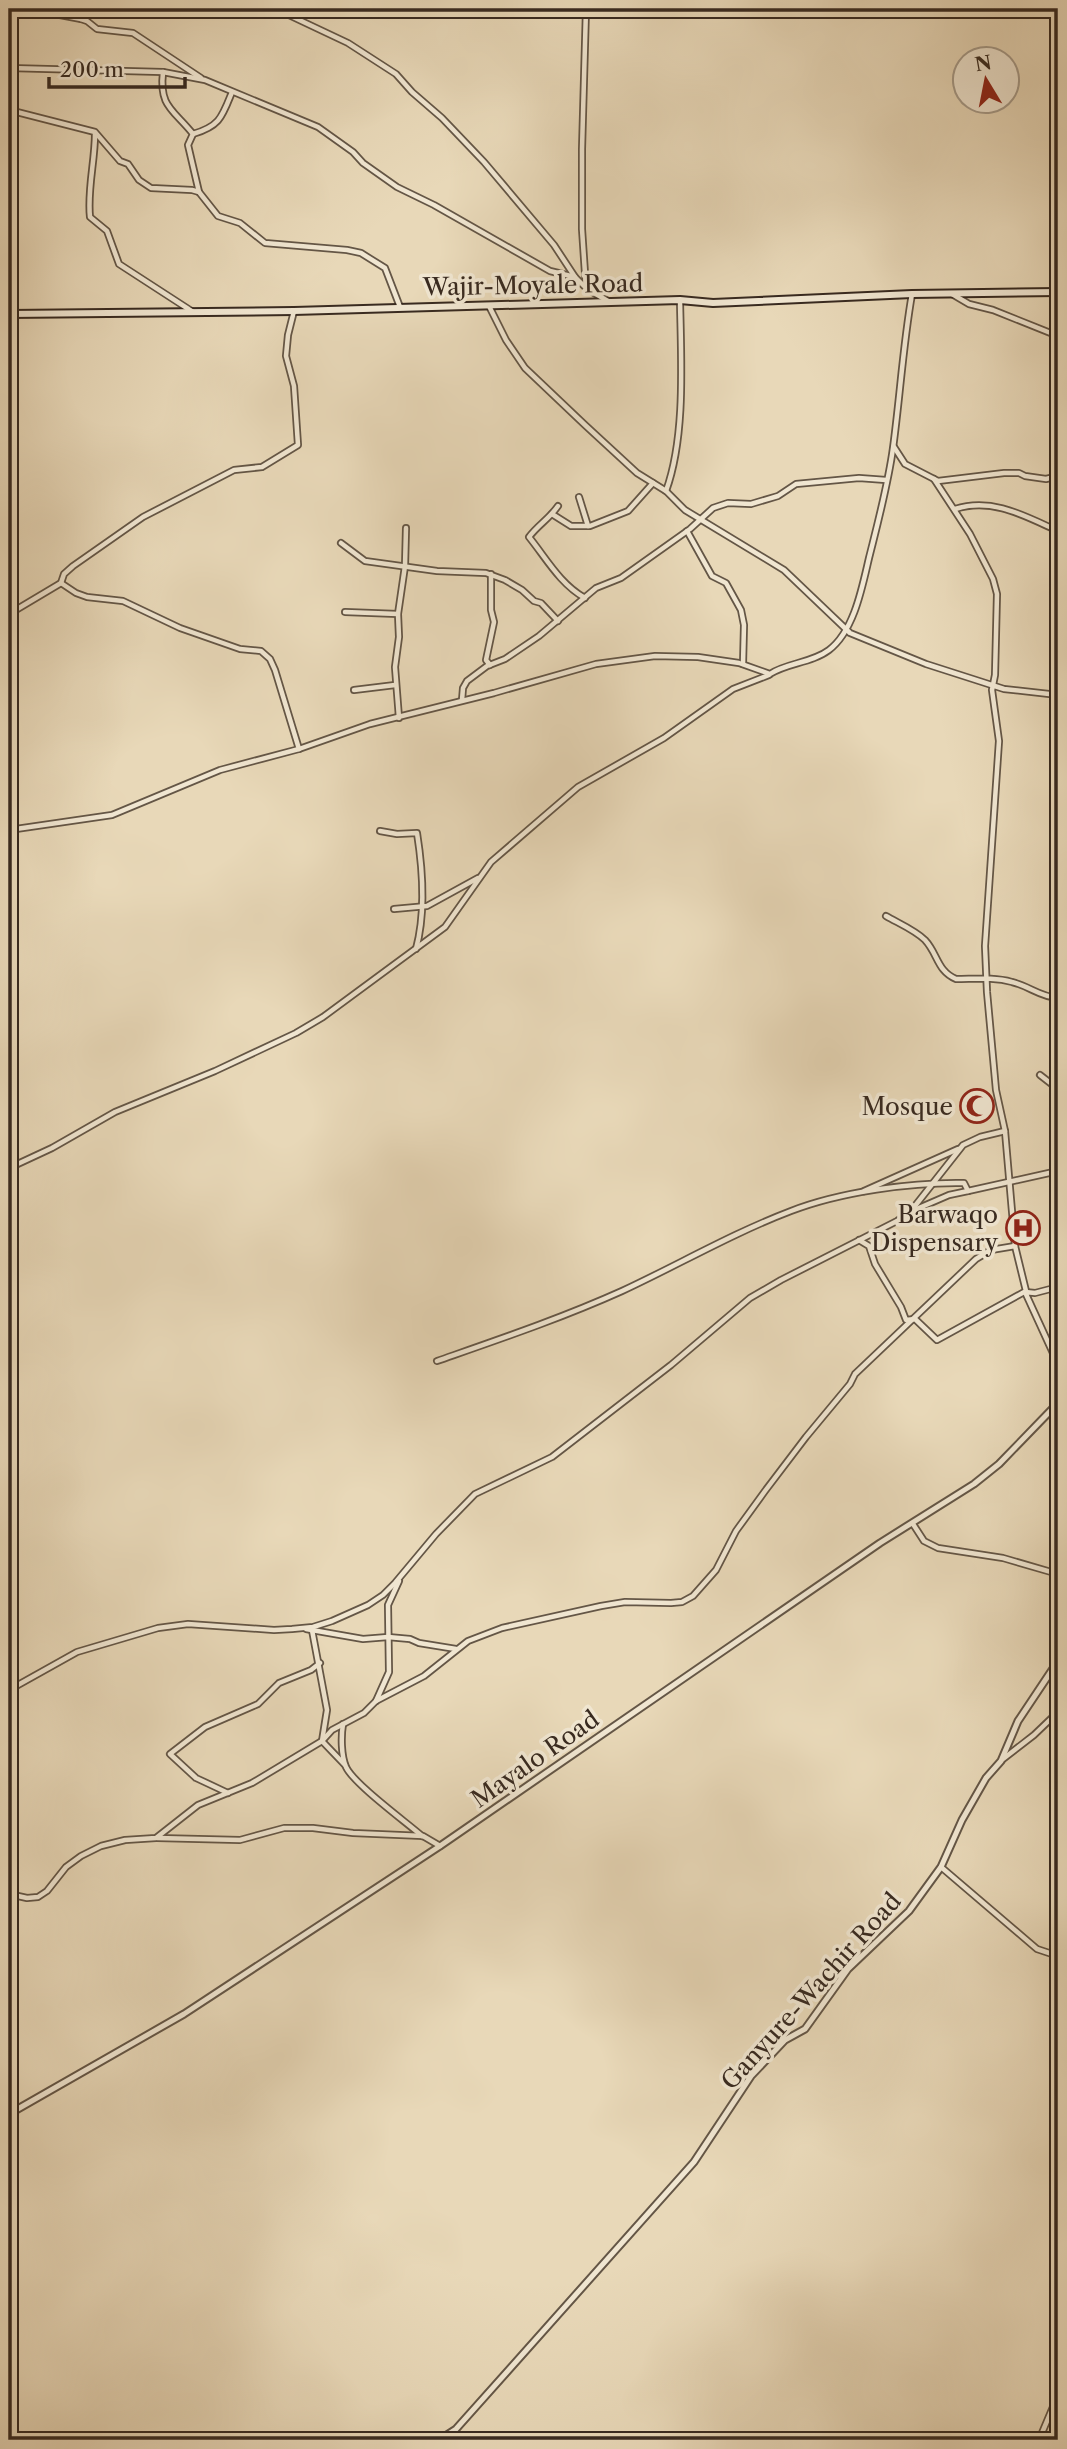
<svg xmlns="http://www.w3.org/2000/svg" width="1067" height="2449" viewBox="0 0 1067 2449" font-family="'Libre Caslon Text',serif">
  <style>
    .lines { fill: none; stroke-linecap: round; stroke-linejoin: round }
    .minor-casing { stroke: #645646; stroke-width: 8 }
    .tertiary-casing { stroke: #645646; stroke-width: 9 }
    .secondary-casing { stroke: #382a20; stroke-width: 10 }
    .minor { stroke: #f0e6d1; stroke-width: 4.5 }
    .tertiary { stroke: #f0e6d1; stroke-width: 5 }
    .secondary { stroke: #f0e6d1; stroke-width: 6 }
    .labels { text-anchor: middle; dominant-baseline: central; stroke-width: 7; stroke-linejoin: round; paint-order: stroke }
    .street-label { font-size: 24px; fill: #382a20; stroke: #f0e6d1 }
    .poi-label { font-size: 24px; fill: #382a20; stroke: #f0e6d1; text-anchor: end }
  </style>
  <rect width="100%" height="100%" fill="#e8d8b8"/>
  <filter id="stains"><feTurbulence type="fractalNoise" baseFrequency=".00286" numOctaves="4"/><feColorMatrix values="0 0 0 0 .2 0 0 0 0 .09 0 0 0 0 .02 0 0 0 .5 -.17"/></filter>
  <radialGradient id="worn" r=".72"><stop offset=".6" stop-color="#630" stop-opacity="0"/><stop offset="1" stop-color="#630" stop-opacity=".3"/></radialGradient>
  <g class="lines">
    <g class="minor-casing">
      <g id="minor">
        <polyline points="28,9 81,19 88,12 98,9"/>
        <polyline points="276,9 348,43 396,74 412,92 442,118 484,162 554,245 575,277"/>
        <polyline points="586,9 582,149 582,229 586,288"/>
        <polyline points="81,19 87,21 97,29 133,33 201,78"/>
        <polyline points="9,68 163,72 205,80 318,127 353,152 363,163 397,187 434,205 550,271 575,277 587,289 608,301"/>
        <path d="M163 72C159 107 173 109 193 134L188 145 199 192"/>
        <polyline points="9,110 95,132 120,161 128,164 139,180 151,188 192,190 199,192 218,216 240,223 265,243 347,250 361,253 385,268 400,307"/>
        <path d="M95 134C95 161 87 190 90 217L107 231 119 264 193 312"/>
        <path d="M193 134C220 126 222 117 232 92"/>
        <polyline points="952,294 969,304 993,310 1058,336"/>
        <polyline points="489,306 506,340 525,368 585,425 637,473 666,491 685,510 784,570 850,633 926,664 1004,689 1058,695"/>
        <polyline points="894,447 905,464 938,481 1004,473 1019,473 1025,476 1046,479 1058,476"/>
        <path d="M666 491C686 436 681 359 680 300"/>
        <polyline points="579,497 588,526"/>
        <path d="M558 506C549 519 538 525 529 537 546 558 560 584 585 598"/>
        <path d="M955 509C992 497 1025 516 1058 531"/>
        <polyline points="552,514 571,526 590,526 628,511 653,483"/>
        <polyline points="687,531 712,576 726,583 741,610 744,625 743,664"/>
        <polyline points="341,543 365,561 437,571 486,573 505,580 522,590 534,601 541,603 558,621"/>
        <polyline points="61,583 76,593 87,597 123,601 180,628 240,649 261,651 270,659 275,670 299,749"/>
        <polyline points="345,612 398,614"/>
        <polyline points="9,614 61,583 64,574 73,566 143,517 234,470 262,467 298,445 294,386 286,356 288,335 294,311"/>
        <polyline points="490,665 486,660 494,622 491,610 491,574"/>
        <polyline points="354,690 395,685"/>
        <polyline points="462,700 463,688 467,681 487,666 505,659 539,636 596,588 621,578 690,529 713,508 728,503 751,504 778,496 796,484 859,478 886,480"/>
        <polyline points="399,718 395,667 399,637 398,614 405,566 406,528"/>
        <path d="M9 830 112 815 220 770 299 749 370 724 494 693 596 664 655 656 698 657 739 663 770 674C786 663 812 663 829 650 854 631 862 588 869 558 878 522 888 485 893 448 900 397 903 345 912 294"/>
        <path d="M380 831 397 834 417 833C423 871 426 912 416 949"/>
        <polyline points="394,909 427,906 478,878"/>
        <path d="M886 916C898 923 915 930 925 940 938 954 937 971 956 979 975 979 994 977 1012 982 1029 986 1040 997 1058 998"/>
        <polyline points="1040,1075 1058,1089"/>
        <polyline points="9,1168 52,1148 115,1112 215,1071 296,1033 323,1017 445,927 491,862 578,787 664,738 733,689 769,675"/>
        <polyline points="864,1191 958,1149"/>
        <polyline points="912,1211 949,1195 968,1191"/>
        <polyline points="859,1240 869,1246 875,1264 901,1307 906,1320 915,1319 937,1340 1026,1291 1015,1246 1005,1131 996,1090 987,992 985,946 999,741 992,690 995,675 997,594 993,579 970,534 934,479"/>
        <polyline points="1058,1287 1035,1293 1025,1292 1058,1364"/>
        <path d="M437 1361C500 1339 562 1318 622 1291 678 1265 733 1233 791 1211 840 1192 912 1182 964 1183L968 1191 1058 1171"/>
        <polyline points="913,1524 924,1541 938,1548 1003,1558 1058,1574"/>
        <polyline points="306,1629 363,1639 388,1637 410,1639 419,1643 456,1649"/>
        <polyline points="312,1630 327,1710 322,1741 345,1765"/>
        <polyline points="9,1690 77,1652 158,1628 188,1624 274,1630 292,1629 313,1627 332,1621 368,1605 383,1595 395,1583 436,1534 475,1494 552,1457 671,1365 750,1298 781,1280 897,1221 911,1211 963,1145 980,1137 1005,1131"/>
        <polyline points="376,1701 389,1672 388,1605 399,1581"/>
        <path d="M343 1724C341 1736 341 1755 346 1767 354 1784 406 1822 422 1836"/>
        <polyline points="1003,1759 1034,1735 1058,1712"/>
        <polyline points="228,1793 196,1778 170,1754 205,1727 258,1704 279,1683 311,1670 320,1663"/>
        <polyline points="157,1838 240,1840 284,1828 313,1828 353,1833 423,1836 440,1846"/>
        <polyline points="941,1867 1037,1949 1058,1956"/>
        <polyline points="9,1894 27,1898 38,1897 47,1891 66,1867 81,1856 101,1846 125,1840 156,1838 198,1805 252,1783 322,1741 332,1730 364,1713 376,1701 424,1676 468,1641 502,1628 601,1606 625,1602 671,1603 682,1602 693,1596 716,1570 736,1531 765,1491 806,1437 850,1384 855,1374 976,1259 991,1250 1015,1246"/>
        <polyline points="1039,2440 1058,2395"/>
      </g>
    </g>
    <g class="tertiary-casing">
      <g id="tertiary">
        <polyline points="9,2114 184,2014 440,1846 880,1543 974,1484 999,1464 1058,1403"/>
        <polyline points="439,2440 456,2429 694,2162 751,2076 785,2040 805,2029 848,1969 909,1911 941,1867 962,1820 986,1778 1001,1761 1018,1721 1058,1661"/>
      </g>
    </g>
    <g class="secondary-casing">
      <polyline id="secondary" points="9,314 294,311 680,300 713,303 912,294 1058,292"/>
    </g>
    <use href="#minor" class="minor"/>
    <use href="#tertiary" class="tertiary"/>
    <use href="#secondary" class="secondary"/>
  </g>
  <defs>
    <g id="mosque-ring" transform="scale(1.75)"><circle r="9.5" fill="#f0e6d1" stroke="#8f2418" stroke-width="1.5"/><path d="M3.5-4.9A6 6 0 1 0 3.5 4.9A5 5 0 1 1 3.5-4.9Z" fill="#8f2418"/></g>
    <g id="hospital-ring" transform="scale(1.75)"><circle r="9.5" fill="#f0e6d1" stroke="#8f2418" stroke-width="1.5"/><path d="M-5-5h3v3.5h4V-5h3V5h-3V1.5h-4V5h-3Z" fill="#8f2418"/></g>
  </defs>
  <g fill-rule="evenodd">
    <use href="#mosque-ring" x="977" y="1106"/>
    <use href="#hospital-ring" x="1023" y="1228"/>
  </g>
  <g class="labels">
    <g class="street-label">
      <text transform="translate(533 285) rotate(-1)">Wajir-Moyale Road</text>
      <text transform="translate(535 1759) rotate(-35)">Mayalo Road</text>
      <text transform="translate(811 1991) rotate(-48)">Ganyure-Wachir Road</text>
    </g>
    <g class="poi-label">
      <text x="953" y="1106">Mosque</text>
      <text x="998" y="1214">Barwaqo<tspan x="998" dy="28">Dispensary</tspan></text>
    </g>
  </g>
  <rect width="1067" height="2449" fill="none" stroke="#e8d8b8" stroke-width="35"/>
  <rect x="10" y="10" width="1046" height="2428" fill="none" stroke="#382a20" stroke-width="3.5"/>
  <rect x="18" y="18" width="1032" height="2414" fill="none" stroke="#382a20" stroke-width="2"/>
  <g transform="translate(986 80) rotate(350)"><circle r="33" fill="#f0e6d1" stroke="#a69b8a" stroke-width="2"/>
  <path d="M0-5L12 26L0 18L-12 26Z" fill="#8f2418"/>
  <text y="-10" font-size="19" font-weight="bold" text-anchor="middle" fill="#382a20">N</text>
  </g>
  <path d="M49 77v10h136v-10" fill="none" stroke="#382a20" stroke-width="3.5"/>
  <text x="60" y="77" font-size="21" fill="#382a20" stroke="#f0e6d1" stroke-width="5" paint-order="stroke">200 m</text>
  <rect width="100%" height="100%" filter="url(#stains)"/>
  <rect width="100%" height="100%" fill="url(#worn)"/>
</svg>
